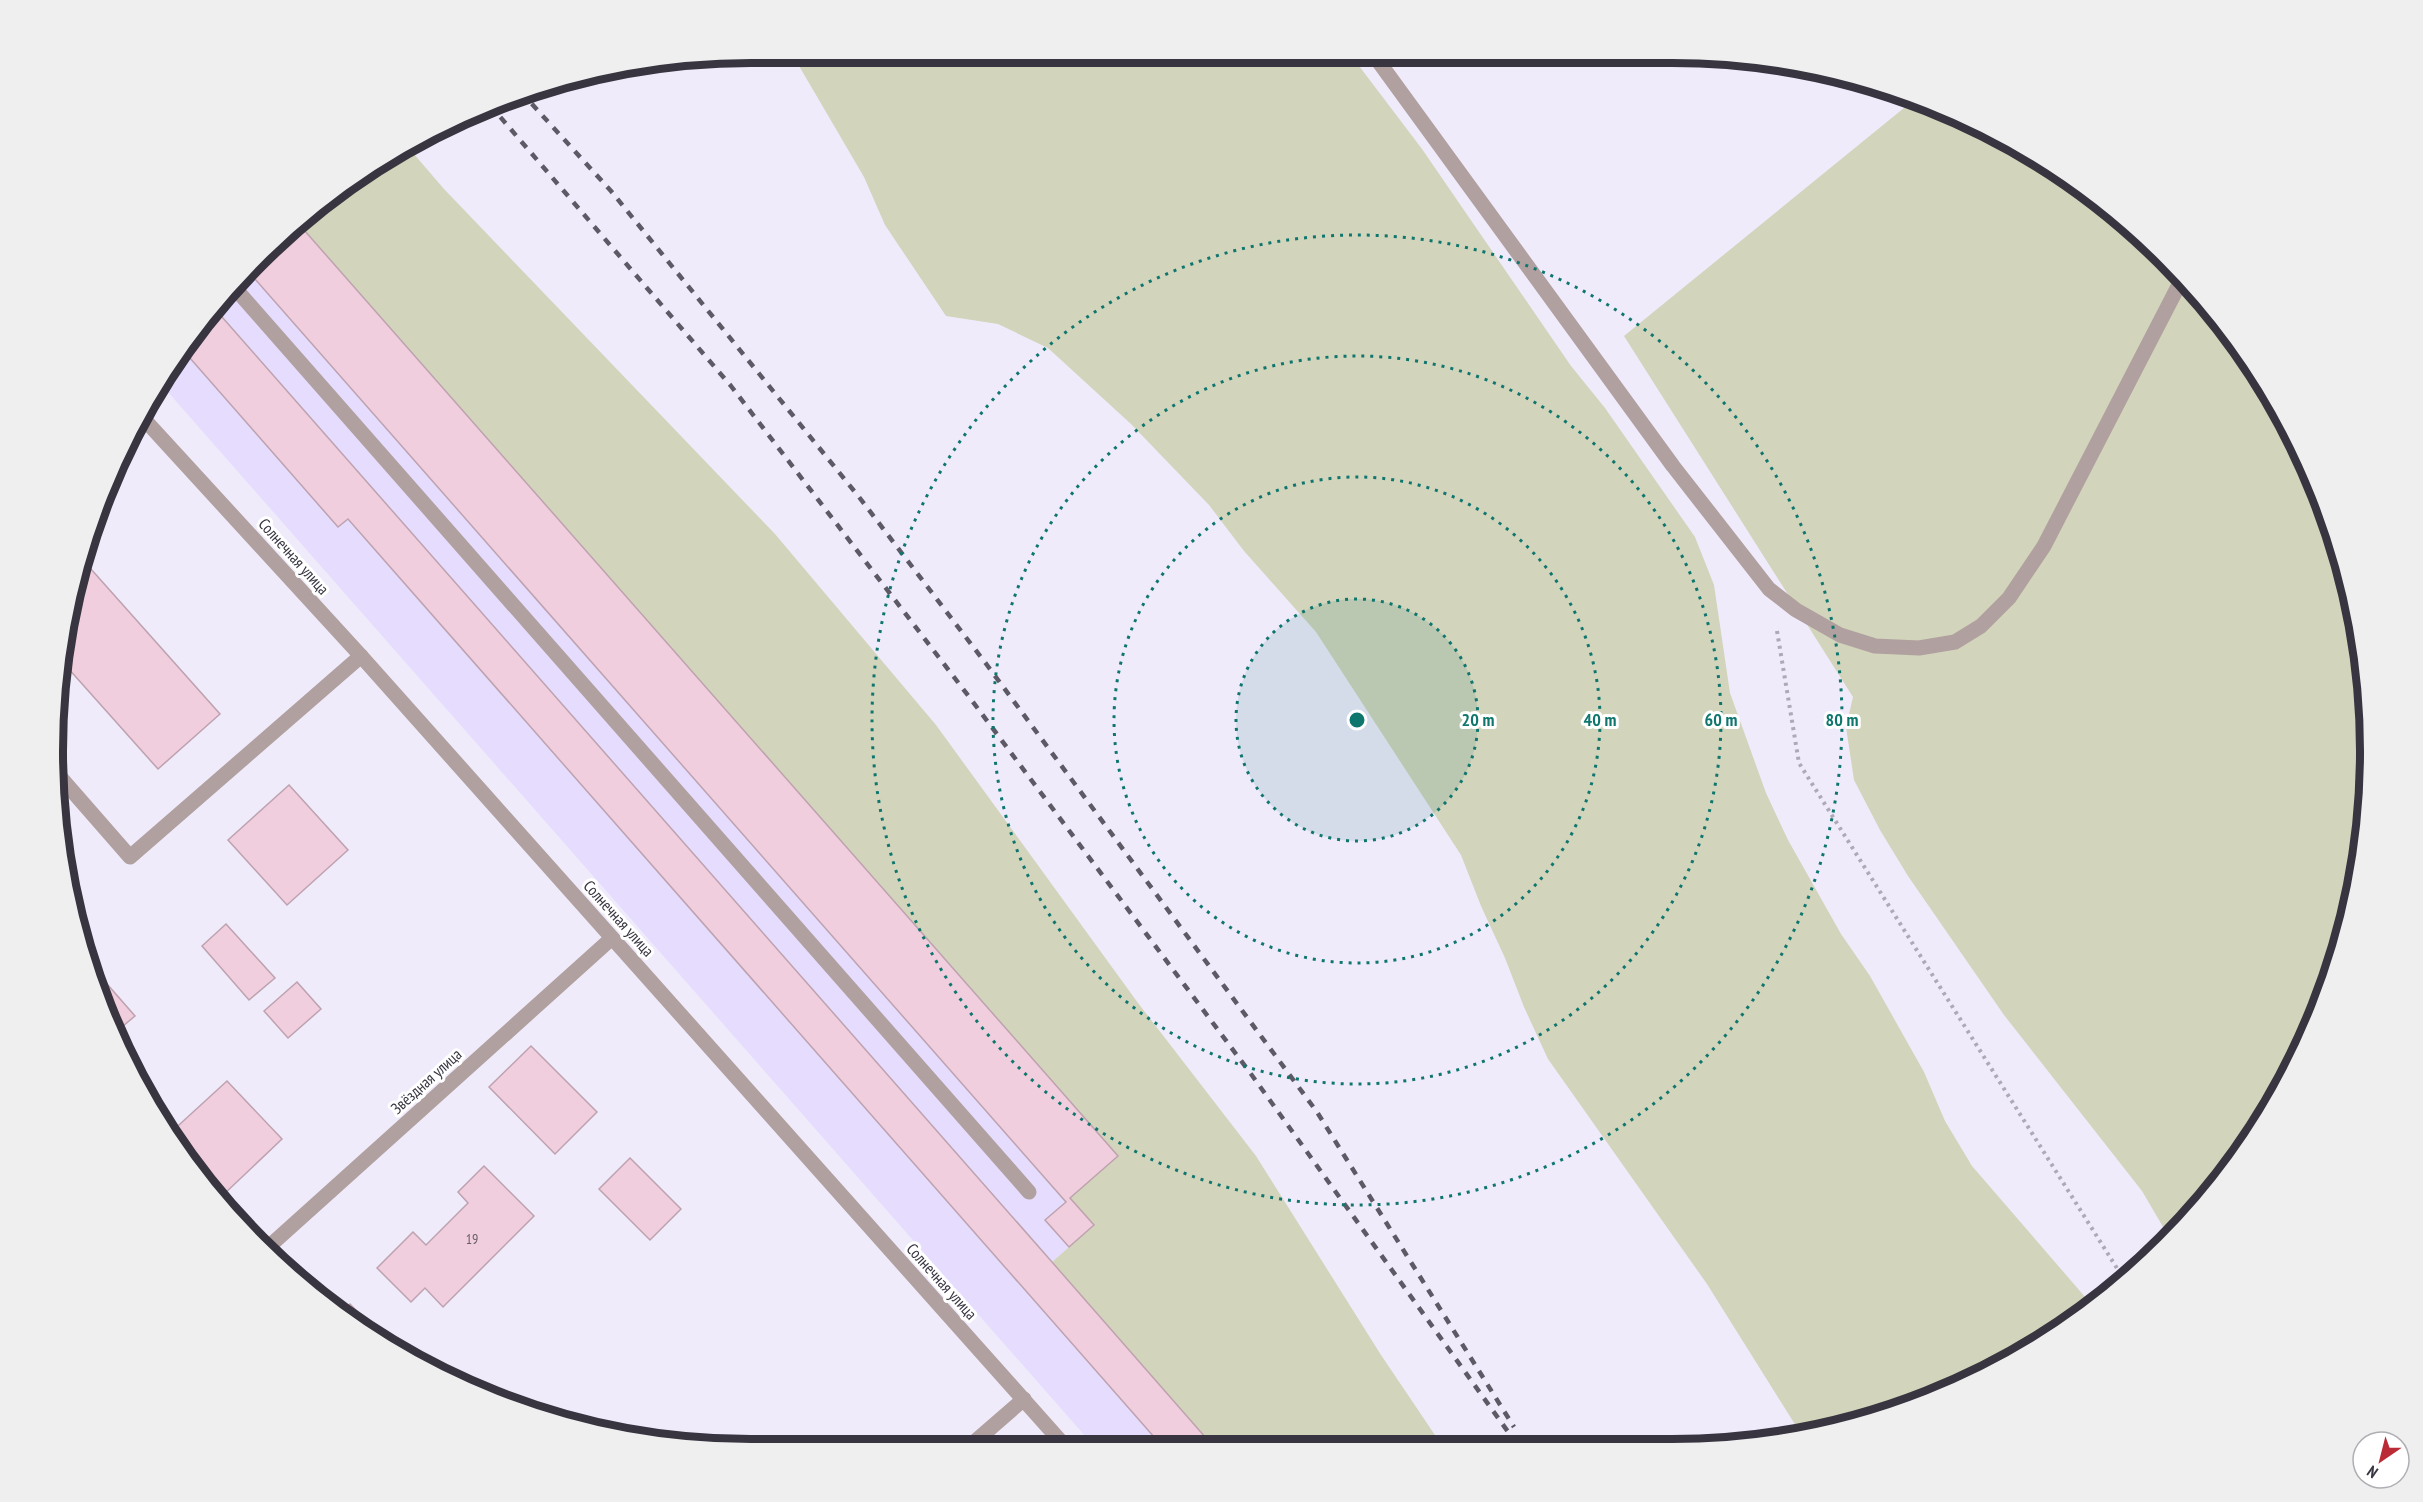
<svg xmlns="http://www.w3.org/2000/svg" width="2423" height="1502" viewBox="0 0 2423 1502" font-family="'PT Sans Narrow',sans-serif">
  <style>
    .built { fill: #e5dcfe }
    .green { fill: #d2d4bb }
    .building { fill: #f0cedd; stroke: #bea2af; stroke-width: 1.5 }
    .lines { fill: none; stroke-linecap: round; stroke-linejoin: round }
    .path { stroke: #ada9b7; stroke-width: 4; stroke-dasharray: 3 4.5; stroke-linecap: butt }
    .minor { stroke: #b0a09f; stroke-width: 15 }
    .rail { stroke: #5d5a66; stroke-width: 4.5; stroke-dasharray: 8 8; stroke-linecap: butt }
    .ring { fill: none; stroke: #0f766e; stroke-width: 3; stroke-dasharray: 3 6 }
    .labels { text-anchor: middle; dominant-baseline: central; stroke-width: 6; stroke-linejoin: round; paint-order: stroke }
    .number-label { font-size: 14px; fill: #665b67 }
    .street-label { font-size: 16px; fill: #383540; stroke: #fff }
    .rim { fill: none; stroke: #383540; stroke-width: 8 }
    .centre { fill: #0f766e; stroke: #fff; stroke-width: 3 }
    .ring-label { font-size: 18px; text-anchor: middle; font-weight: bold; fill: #0f766e; stroke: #fff; stroke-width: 6; stroke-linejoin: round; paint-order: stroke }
  </style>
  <rect width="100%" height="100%" fill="#efebfb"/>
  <polygon class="built" points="297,222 1118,1156 1094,1225 1052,1262 1213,1446 1093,1445 160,383 170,363 257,257"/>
  <g class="green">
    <polygon points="1353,58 1422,149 1571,366 1605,408 1695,537 1714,585 1730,693 1766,793 1788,840 1841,934 1870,976 1924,1072 1945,1121 1972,1166 2092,1305 2021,1356 1853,1426 1801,1434 1707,1284 1548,1059 1524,1007 1505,958 1481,906 1461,855 1316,632 1244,551 1209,505 1131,424 1048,348 998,324 946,316 885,225 864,177 795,59"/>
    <polygon points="1915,99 1939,106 2097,197 2197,290 2277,401 2333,526 2364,659 2369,796 2347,931 2299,1060 2226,1176 2169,1237 2142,1191 2004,1015 1908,876 1880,830 1854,780 1846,727 1853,697 1624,336"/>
    <polygon points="407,146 444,189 775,534 936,725 1138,1003 1256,1156 1381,1355 1443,1447 1213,1446 1052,1262 1093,1226 1070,1198 1117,1155 297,222 326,197"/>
  </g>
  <g class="building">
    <polygon points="297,222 1118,1156 1070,1198 1094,1225 1069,1247 1045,1220 1066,1202 247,270 257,257"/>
    <polygon points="215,309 1052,1262 1213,1446 1162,1446 348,519 338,527 182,349"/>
    <polygon points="82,559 220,714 158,769 59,658"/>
    <polygon points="289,785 348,850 287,905 228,840"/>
    <polygon points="226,924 275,978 249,1000 202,946"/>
    <polygon points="86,960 135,1016 117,1031 89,975"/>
    <polygon points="297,982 321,1009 288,1038 264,1011"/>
    <polygon points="531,1046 597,1112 555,1154 489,1087"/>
    <polygon points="227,1081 282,1139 222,1196 187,1159 168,1135"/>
    <polygon points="630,1158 681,1209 650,1240 599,1189"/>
    <polygon points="484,1166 534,1216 443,1307 425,1288 411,1302 377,1268 413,1232 426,1245 468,1203 458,1192"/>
    <polygon points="350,1304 384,1339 340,1313"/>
  </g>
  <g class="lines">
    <polyline class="path" points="1777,631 1799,763 2125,1281"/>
    <g class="minor">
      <polyline points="1376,58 1673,466 1769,589 1796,610 1840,635 1875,646 1919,648 1955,642 1981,626 2009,598 2044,546 2183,277"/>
      <polyline points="233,286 1029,1192"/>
      <polyline points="143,418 361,656 1064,1445"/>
      <polyline points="54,770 130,857 361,656"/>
      <polyline points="264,1251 612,938"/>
      <polyline points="971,1445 1024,1399"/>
    </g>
    <g class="rail">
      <polyline points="521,92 611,191 859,497 987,665 1317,1112 1514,1427"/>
      <polyline points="490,105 731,386 970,698 1251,1074 1519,1447"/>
    </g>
  </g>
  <circle cx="1357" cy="720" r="121" fill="#0f766e" fill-opacity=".12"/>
  <g class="ring">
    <circle cx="1357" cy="720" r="121"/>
    <circle cx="1357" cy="720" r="243"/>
    <circle cx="1357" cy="720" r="364"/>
    <circle cx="1357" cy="720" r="485"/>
  </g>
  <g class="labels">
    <g class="number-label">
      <text x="472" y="1239">19</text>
    </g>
    <g class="street-label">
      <text transform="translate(294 556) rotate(48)">Солнечная улица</text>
      <text transform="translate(619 918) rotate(48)">Солнечная улица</text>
      <text transform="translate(426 1081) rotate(-42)">Звёздная улица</text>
      <text transform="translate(942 1281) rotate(48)">Солнечная улица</text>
    </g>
  </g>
  <path d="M0 0H2423V1502H0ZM751 63H1672A688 688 0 0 1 2360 751V751A688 688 0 0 1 1672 1439H751A688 688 0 0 1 63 751V751A688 688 0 0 1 751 63Z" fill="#efeff0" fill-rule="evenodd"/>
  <path class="rim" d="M751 63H1672A688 688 0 0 1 2360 751V751A688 688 0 0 1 1672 1439H751A688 688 0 0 1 63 751V751A688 688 0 0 1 751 63Z"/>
  <circle cx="1357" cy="720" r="9" class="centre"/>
  <g class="ring-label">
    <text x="1478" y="726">20 m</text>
    <text x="1600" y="726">40 m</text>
    <text x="1721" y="726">60 m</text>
    <text x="1842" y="726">80 m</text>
  </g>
  <g transform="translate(2381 1460) rotate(215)"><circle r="28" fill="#ffffff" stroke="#afaeb3" stroke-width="1.5"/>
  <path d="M0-4.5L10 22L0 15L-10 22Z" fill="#bb2b35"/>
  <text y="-9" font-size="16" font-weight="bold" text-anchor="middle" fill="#383540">N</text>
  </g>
</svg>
